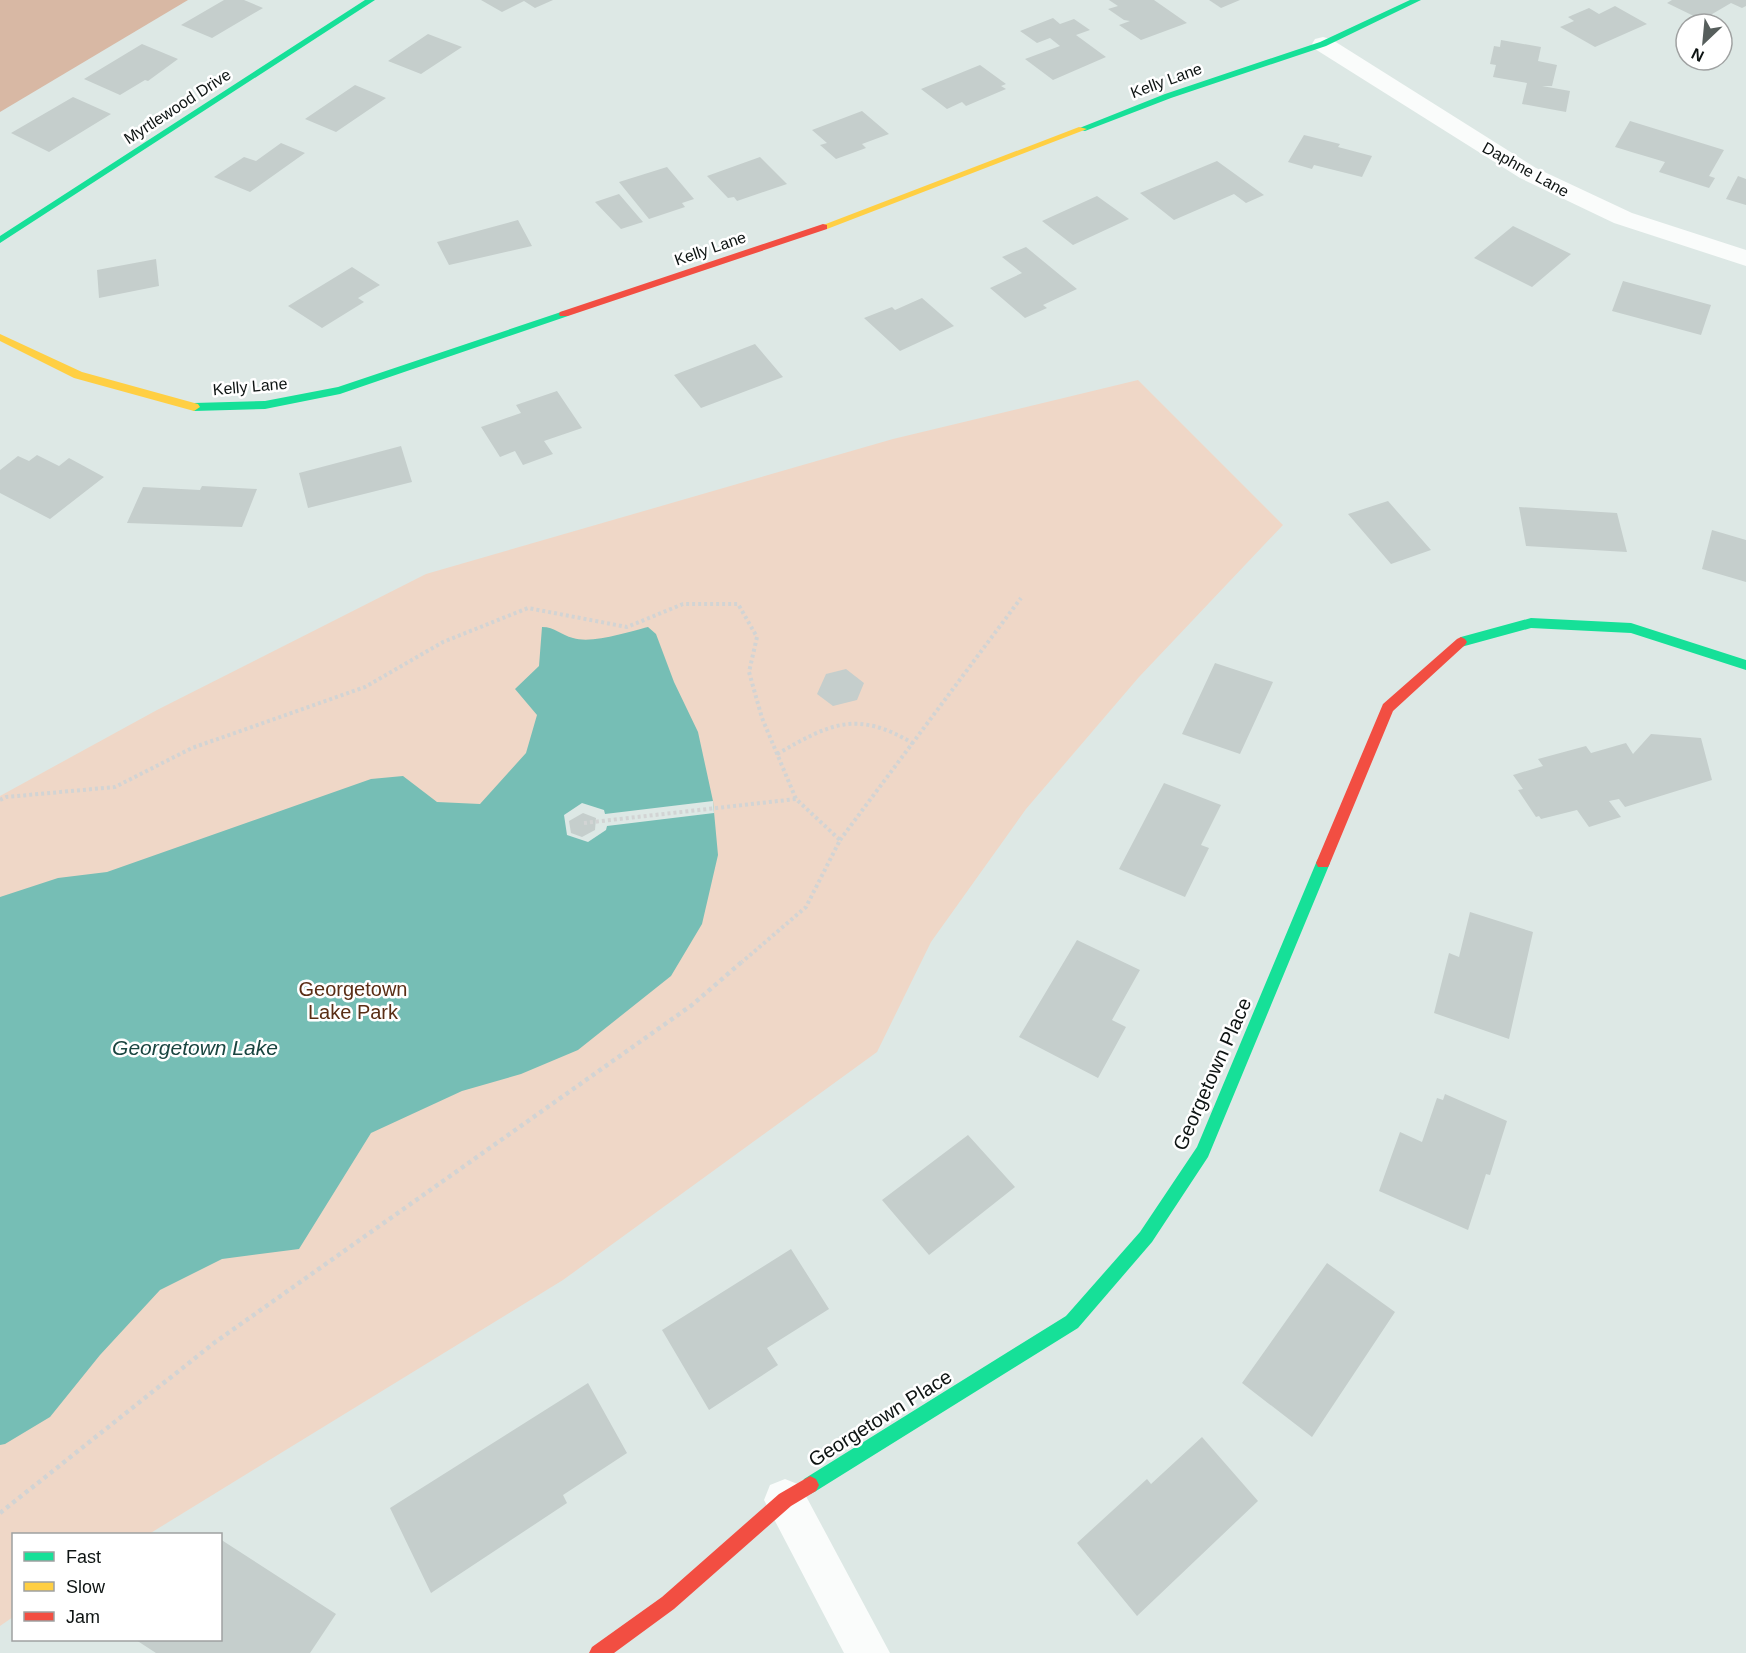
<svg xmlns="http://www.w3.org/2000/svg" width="1746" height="1653" viewBox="0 0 1746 1653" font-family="Helvetica,sans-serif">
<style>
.green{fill:#efd7c7}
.forest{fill:#d8b8a4}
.water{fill:#76beb5}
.pier{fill:#dde8e5}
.building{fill:#c5cecc}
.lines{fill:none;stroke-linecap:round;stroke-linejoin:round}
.path-far1{stroke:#d2d4d4;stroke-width:4;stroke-dasharray:3 3;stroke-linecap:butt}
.path{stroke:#d2d4d4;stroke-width:4.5;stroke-dasharray:4 4;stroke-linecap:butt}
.street{fill:#fafcfb;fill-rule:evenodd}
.fast{fill:#16e098;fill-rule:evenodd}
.slow{fill:#ffcf43;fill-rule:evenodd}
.jam{fill:#f24e42;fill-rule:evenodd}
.labels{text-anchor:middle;stroke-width:5;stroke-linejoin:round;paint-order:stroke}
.far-street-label{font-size:16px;fill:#0e1413;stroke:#fff}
.park-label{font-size:20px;fill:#5a2e15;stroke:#fff}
.street-label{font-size:20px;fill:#0e1413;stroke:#fff}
.water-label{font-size:21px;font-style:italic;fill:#194540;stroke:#fff}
</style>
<rect width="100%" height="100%" fill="#dde8e5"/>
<!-- green -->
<path class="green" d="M1138 380 1283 525 1139 677 1026 809 931 942 877 1052 563 1280 149 1534H14L13 1617 0 1626V796L157 710 426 574 893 439Z"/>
<!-- forest -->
<path class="forest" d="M0 0H188L0 112Z"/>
<!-- water -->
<path class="water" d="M542 627C555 627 561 635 573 638 592 644 628 632 648 627L656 634 674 682 698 732 713 801 718 855 702 924 671 976 578 1050 521 1074 462 1091 371 1133 299 1249 222 1259 160 1290 100 1355 50 1417 5 1444 0 1445V897L58 878 107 872 371 779 403 776 437 802 480 804 526 753 537 715 515 689 539 666Z"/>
<!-- pier -->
<path class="pier" d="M713 801 714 813 607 826 606 830 588 842 567 835 564 815 582 803 604 810 605 814Z"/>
<!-- building -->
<path class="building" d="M224 0H244L263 8 212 38 181 25Z
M481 0H553L535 8 524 1 502 12Z
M1109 0H1154L1187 23 1141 40 1119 25 1130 21 1124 20 1108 9 1118 6Z
M1209 0H1240L1221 8Z
M1672 0H1746V6L1742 8 1731 3 1702 20 1667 3Z
M1615 6 1647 24 1595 47 1560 27 1574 21 1568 17 1589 8 1599 14Z
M1053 18 1060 24 1074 19 1090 30 1076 35 1106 57 1053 80 1025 59 1060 46 1050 38 1037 43 1020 31Z
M428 34 462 47 421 74 388 61Z
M1501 40 1541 47 1538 61 1557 65 1552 86H1542L1570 91 1566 112 1522 104 1527 83 1493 77 1496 65 1490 64 1494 46 1500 47Z
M142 44 178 59 148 81 145 80 120 95 84 79Z
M980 65 1006 84 1001 86 1006 89 966 106 962 102 947 109 921 89Z
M355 85 386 98 336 132 305 119Z
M73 97 111 114 49 152 11 133Z
M862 111 889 134 862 144 866 148 836 159 820 145 827 143 812 130Z
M1630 121 1724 150 1709 176 1715 178 1709 188 1659 172 1665 162 1615 147Z
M1304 135 1340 144 1338 147 1372 156 1362 177 1314 165 1312 169 1288 162Z
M281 143 305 153 250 192 214 177 244 157 256 161Z
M760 157 787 184 737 201 734 197 728 198 707 176Z
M1217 161 1264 195 1246 203 1234 194 1174 220 1140 193Z
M667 167 694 199 682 203 685 207 649 219 619 182Z
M1738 176 1746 179V205L1726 199Z
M619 194 643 222 621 229 595 202Z
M1097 196 1129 219 1073 245 1042 221Z
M518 220 532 246 449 265 437 242Z
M1513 226 1571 254 1532 287 1474 258Z
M1026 247 1077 289 1043 305 1047 308 1025 318 990 288 1022 273 1002 257Z
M156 259 159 286 99 298 97 270Z
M352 267 380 285 358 298 364 302 322 328 288 306Z
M1623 281 1711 305 1701 335 1612 311Z
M922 298 954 326 900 351 864 318 892 307 895 310Z
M755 344 783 377 701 408 674 375Z
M557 391 582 428 544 441 553 454 523 465 515 451 500 457 481 427 521 413 516 405Z
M401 446 412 482 308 508 299 473Z
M37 455 59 466 69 458 104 477 50 519 0 493V470L18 456 29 461Z
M202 486 257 489 242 527 127 523 143 487 200 490Z
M1388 501 1431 550 1391 564 1348 514Z
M1519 507 1617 513 1627 552 1526 546Z
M1712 530 1746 540V582L1702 569Z
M1215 663 1273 682 1240 754 1182 734Z
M846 669 864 683 857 700 833 706 817 694 826 674Z
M1651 734 1701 738 1712 780 1625 807 1619 799 1609 801 1621 817 1589 827 1577 810 1541 819 1539 816 1536 817 1518 790 1523 789 1513 775 1543 766 1538 759 1586 746 1591 753 1626 743 1633 754Z
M1164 783 1221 805 1201 845 1209 848 1185 897 1119 869Z
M583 813 596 818 595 830 582 837 571 833 569 821Z
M1470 912 1533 932 1509 1039 1434 1013 1449 953 1459 957Z
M1077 940 1140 970 1112 1020 1126 1027 1098 1078 1019 1037Z
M1445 1094 1507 1121 1490 1175 1486 1174 1468 1230 1379 1191 1400 1132 1422 1142 1437 1098 1443 1100Z
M968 1135 1015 1187 929 1255 882 1200Z
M791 1249 829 1309 767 1348 778 1365 709 1410 662 1330Z
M1327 1263 1395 1312 1312 1437 1242 1383Z
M588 1383 627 1453 563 1495 567 1503 431 1593 390 1508Z
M1202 1437 1258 1501 1137 1616 1077 1543 1147 1479 1151 1484Z
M220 1539 336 1614 310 1653H156L136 1640H220Z"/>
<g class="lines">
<!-- path-far1 -->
<path class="path-far1" d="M777 754C830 724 856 709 914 744
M0 800 6 797 115 787 192 748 365 687 443 642 528 608 627 627 683 604H738L757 637 749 672 762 718 796 799 840 840 806 907 742 962
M584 823 796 799
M840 840 1021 598"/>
<!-- path -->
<path class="path" d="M0 1513 214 1343 692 1005 744 960"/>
<!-- street -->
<path class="street" d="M1323 37 1331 39 1536 168 1632 213 1746 250V266L1614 223 1520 178 1315 49 1312 44 1315 39Z
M785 1479 800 1485 890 1653H844L764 1500 770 1485Z"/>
<!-- fast -->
<path class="fast" d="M365 0H375L0 243V236Z
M1410 0H1421L1326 46 1171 98 1085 131 1077 129 1165 94 1320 42Z
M564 311 569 314 568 316 340 394 265 409 194 411 188 407 194 403 265 401 338 387Z
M1531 618 1631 623 1746 660V670L1631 633 1531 628 1461 647 1455 642 1461 637Z
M1323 857 1328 859 1330 863 1208 1157 1152 1242 1078 1328 816 1491 810 1494 804 1491 801 1485 804 1479 1066 1316 1140 1232 1197 1147 1316 863 1318 859Z"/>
<!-- slow -->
<path class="slow" d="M1079 127 1087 129 827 229H819L818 227Z
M0 334 82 372 198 404 200 407 194 411 74 378 0 341Z"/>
<!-- jam -->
<path class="jam" d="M823 224 827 225V229L568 316H560L559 314 560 312Z
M1461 637 1465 639 1467 642 1465 645 1393 711 1330 863 1328 867H1318L1316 863 1383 704 1457 639Z
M810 1476 816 1479 819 1485 816 1491 791 1506 674 1609 614 1653H589L592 1647 662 1597 779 1494Z"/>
</g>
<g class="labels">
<!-- far-street labels -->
<g class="far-street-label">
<text transform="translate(1166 80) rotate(-20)" y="6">Kelly Lane</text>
<text transform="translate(177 106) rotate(-33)" y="6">Myrtlewood Drive</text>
<text transform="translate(1526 169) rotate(29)" y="6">Daphne Lane</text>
<text transform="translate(710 248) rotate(-19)" y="6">Kelly Lane</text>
<text transform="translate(250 386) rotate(-5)" y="6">Kelly Lane</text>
</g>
<!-- park labels -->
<g class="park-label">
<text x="353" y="996">Georgetown<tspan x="353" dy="23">Lake Park</tspan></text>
</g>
<!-- street labels -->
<g class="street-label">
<text transform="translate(1212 1074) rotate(-66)" y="7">Georgetown Place</text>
<text transform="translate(880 1418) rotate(-32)" y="7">Georgetown Place</text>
</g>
<!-- water labels -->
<g class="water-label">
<text x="195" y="1055">Georgetown Lake</text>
</g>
</g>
<!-- legend -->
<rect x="12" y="1533" width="210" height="108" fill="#ffffff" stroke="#9fa1a1" stroke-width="1.5"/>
<rect x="24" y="1552" width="30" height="9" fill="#16e098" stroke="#9fa1a1" stroke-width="1.5"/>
<text x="66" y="1563" font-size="18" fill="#0e1413">Fast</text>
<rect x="24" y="1582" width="30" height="9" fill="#ffcf43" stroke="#9fa1a1" stroke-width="1.5"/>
<text x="66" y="1593" font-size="18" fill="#0e1413">Slow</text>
<rect x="24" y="1612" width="30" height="9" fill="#f24e42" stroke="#9fa1a1" stroke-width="1.5"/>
<text x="66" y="1623" font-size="18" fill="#0e1413">Jam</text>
<!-- north arrow -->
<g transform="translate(1704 42) rotate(206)"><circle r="28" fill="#ffffff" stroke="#9fa1a1" stroke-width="1.5"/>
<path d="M0-4.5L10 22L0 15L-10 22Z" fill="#565e5c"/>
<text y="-9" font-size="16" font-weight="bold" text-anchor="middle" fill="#0e1413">N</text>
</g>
</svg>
